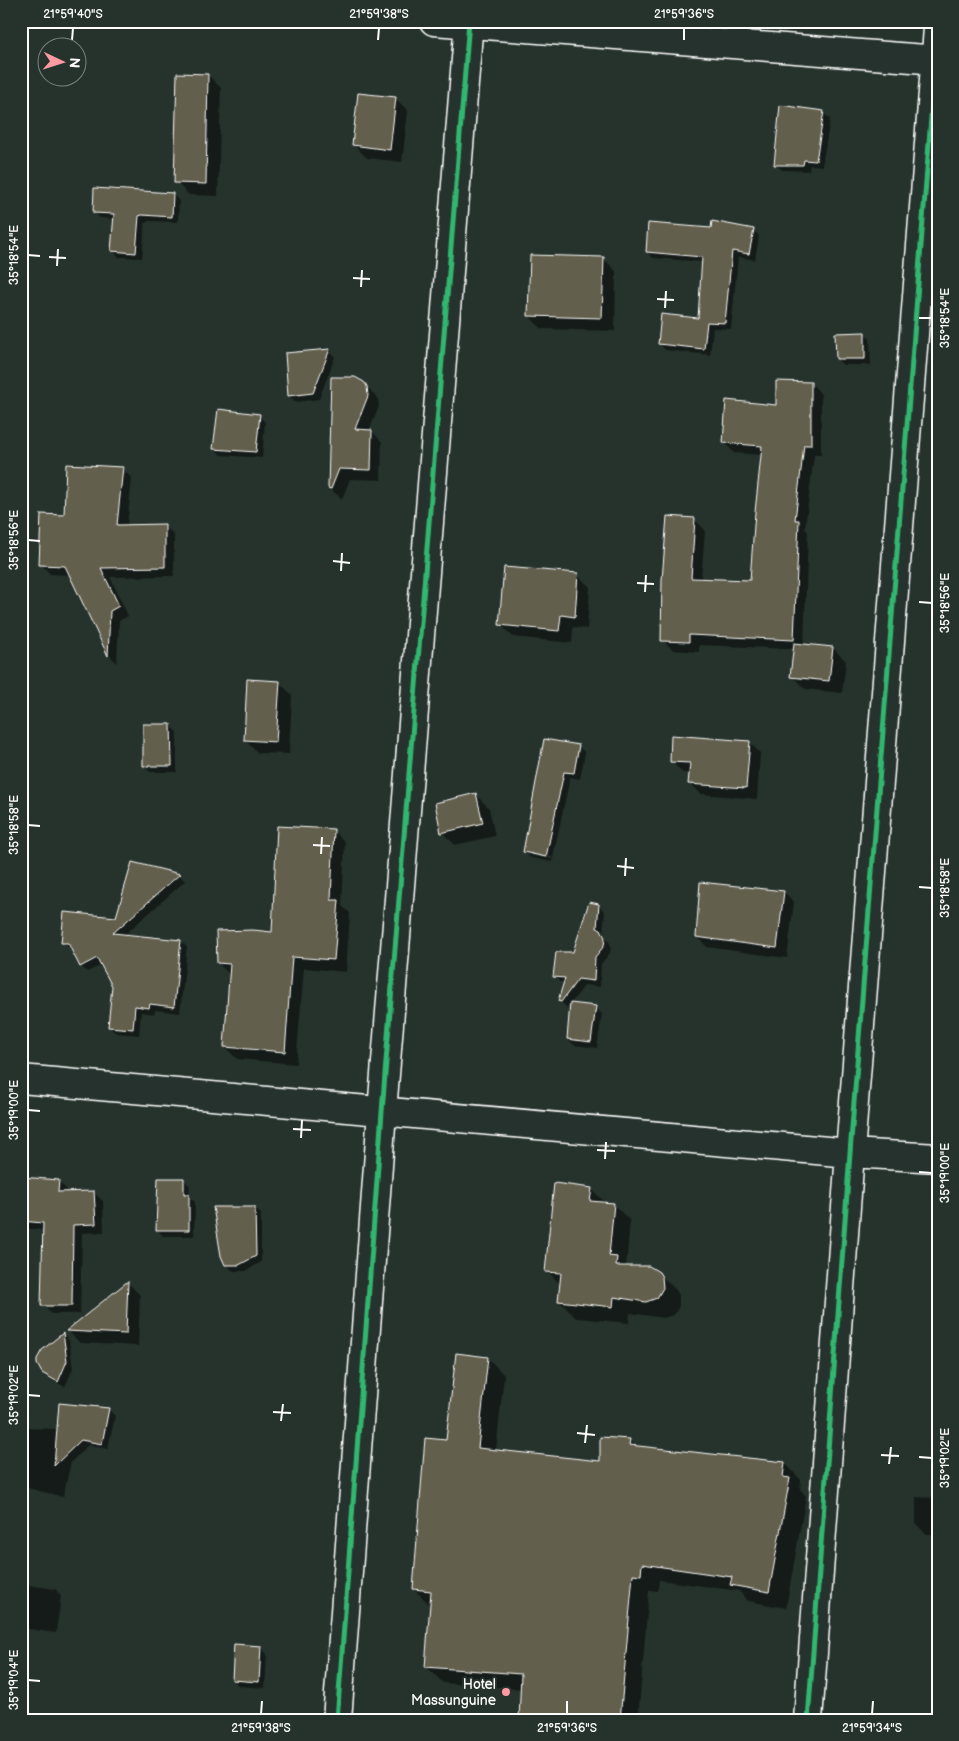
<svg xmlns="http://www.w3.org/2000/svg" width="959" height="1741" viewBox="0 0 959 1741" font-family="'Balsamiq Sans',sans-serif">
<style>
.shadow{fill:#0007;fill-rule:evenodd}
.building{fill:#645f4d;stroke:#fff}
.lines{fill:none;stroke-linecap:round;stroke-linejoin:round}
.minor-casing{stroke:#fff;stroke-width:31}
.minor{stroke:#26332d;stroke-width:28}
.cycleway-casing{stroke:#26332d;stroke-width:8}
.cycleway{stroke:#33b770;stroke-width:5}
.ticks{fill:none;stroke:#fff;stroke-width:2}
.poi-dot{fill:#ff9aa2;stroke:#26332d;stroke-width:2}
.labels{text-anchor:middle;stroke-width:4;stroke-linejoin:round;paint-order:stroke}
.poi-label{font-size:14px;fill:#fff;stroke:#26332d;text-anchor:end}
.neatline{fill:none;stroke:#fff;stroke-width:2}
.ticks-label{font-size:12px;text-anchor:middle;fill:#fff}
</style>
<rect width="100%" height="100%" fill="#26332d"/>
<filter id="ink" filterUnits="userSpaceOnUse"><feTurbulence type="fractalNoise" baseFrequency=".02" numOctaves="2"/><feDisplacementMap in="SourceGraphic" scale="10" xChannelSelector="R" yChannelSelector="G"/><feConvolveMatrix kernelMatrix="1 2 1 2 8 2 1 2 1" color-interpolation-filters="sRGB"/></filter>
<g filter="url(#ink)">
<!-- shadow -->
<path class="shadow" d="M208 75 221 88 218 196 189 195 176 182Z
M395 98 408 111 402 162 367 158 354 145Z
M823 113 830 119 822 166 810 165 809 171 782 170 775 164Z
M173 194 179 201 178 222 149 221 145 223 142 258 119 257 113 251 115 219 100 218 94 212Z
M712 229 753 230 759 236 755 260 738 257 731 329 713 328 710 355 665 350 659 343 699 319 703 262 653 258 647 252Z
M603 258 616 271 615 331 542 329 529 316Z
M864 333 870 339 871 365H843L837 359Z
M329 351 335 357 319 399 296 402 289 396Z
M355 378 360 380 378 398 379 407 369 431H372L382 442 381 480 350 479 342 499 329 488Z
M811 383 821 394V455H814L805 528 808 532 804 645 833 648 846 661 842 693 805 689 792 676 794 649 699 645V652L673 650 662 640 694 519 705 530 701 580 752 581 763 455 734 453 724 442Z
M259 416 265 422 262 458 221 455 215 449Z
M122 469 132 478 127 526 164 525 174 535V576L110 577 128 616 119 621 117 663 109 655 71 575 50 574 41 564Z
M577 575 590 587 587 629 573 627 572 643 513 637 501 625Z
M279 682 292 695 289 754 258 753 245 740Z
M171 726 177 732V772H150L144 766Z
M545 740 578 746 585 753 580 779 570 777 552 862 531 858 524 852ZM530 852 552 857V859L530 855Z
M749 742 760 753 757 799 701 794 690 783V773H683L671 761Z
M476 795 489 808 495 836 455 845 442 832Z
M333 830 345 842 342 906 350 913 346 972 304 968 296 1064 237 1059 225 1047 230 975 218 963 273 933Z
M133 863 179 875 185 881 123 936 181 941 187 947 180 1013 155 1010V1014L141 1012 139 1035 116 1033 109 1027 113 986 102 965 87 972 81 966 72 949 69 948 62 942 117 919Z
M784 892 794 902 787 958 707 947 697 937Z
M598 905 605 912 603 933 611 945 610 953 601 964 600 987 585 985 567 1008 559 1000 565 983 560 982 554 976 574 954Z
M596 1008 602 1014 597 1048 574 1045 568 1039Z
M21 1179 58 1181 67 1190V1193H94L103 1201 104 1232 82 1233 80 1314H51L43 1305 44 1230 21 1228Z
M183 1179 190 1186 189 1197 195 1202 194 1236H163L157 1229Z
M591 1189 606 1203 613 1204 630 1221 626 1267 658 1273 676 1290 679 1295V1306L674 1315 663 1318 630 1313 629 1323 576 1318 559 1301 561 1285 547 1271Z
M255 1208 261 1214V1262L246 1271H233L226 1264Z
M127 1282 140 1295 138 1346 80 1343 68 1331Z
M63 1334 69 1340 73 1368 65 1387 49 1379 43 1372Z
M488 1358 504 1375 496 1451 601 1463 629 1440 637 1448 785 1463 801 1480 800 1489 806 1496 786 1608 748 1601 739 1591 659 1580 658 1591 649 1590 638 1720H520L522 1689 443 1683 426 1666 431 1606 414 1589 448 1441Z
M108 1409 115 1416 108 1449 88 1445 71 1462 63 1497 24 1487 21 1484V1474L28 1458 21 1457V1428L58 1429Z
M916 1497 938 1498V1534H926L916 1524Z
M21 1584 55 1589 61 1596 56 1633 21 1628Z
M261 1647 267 1654 265 1688 239 1686 233 1680Z"/>
<!-- building -->
<path class="building" d="M177 73 208 74 206 184 174 183Z
M358 93 396 97 390 150 352 145Z
M780 105 824 111 816 161 804 160 803 165H774Z
M94 188 173 193 172 217 142 215 139 216 136 253 111 251 114 214 93 213Z
M712 221 754 229 749 254 732 251 725 323 707 322 704 349 658 344 661 314 698 318 702 257 646 252 648 223 711 228Z
M530 255 604 257 602 318 528 316Z
M865 332V359H836L835 333Z
M330 349 313 393 288 396 285 353Z
M331 377H355L364 382 367 386 368 396 355 429 372 430 371 470 339 469 331 489 328 488Z
M776 381 811 382V445H804L795 520H799L794 640 689 635V642L661 641 662 580 667 516 695 518 691 578 750 580 755 512 762 446 723 443 726 400 776 405Z
M218 409 260 414 256 452 213 449Z
M66 464 123 467 117 525 165 524V567L101 568 119 606 110 611 108 656 65 566 39 565 41 514 64 515Z
M504 567 578 573 575 617 561 615 559 631 499 625Z
M794 643 833 647 829 681 790 677Z
M247 679 280 681 276 742 244 740Z
M143 724H171L172 766H143Z
M671 735 750 741 746 788 688 784 690 763 670 762Z
M544 739 579 745 574 773 564 772 546 857 523 852Z
M476 793 483 823 441 833 435 803Z
M277 826 334 829 331 900H339L334 960 292 957 285 1052 224 1047 230 964 217 963 216 931 253 930 272 932Z
M132 862 180 874 113 933 181 940 174 1007 150 1004 149 1008 135 1006 133 1029 108 1027 112 986 97 958 80 967 68 943H61L64 912 116 917Z
M700 882 784 891 777 948 696 937Z
M589 902 599 904 597 928 601 929 605 938 604 946 595 957 594 981 578 979 561 1002 558 1001 565 978 553 977 556 952H573Z
M570 1003 596 1006 591 1042 567 1039Z
M21 1177 59 1180 58 1192 94 1191 96 1224 73 1225 72 1306H41L43 1223 21 1221Z
M158 1178H184V1194H189V1230H156Z
M554 1183 592 1188 590 1201 614 1203 609 1256 617 1257 616 1266H649L659 1272 662 1277 663 1288 657 1298 646 1302 614 1297 613 1307 558 1301 561 1273 545 1272Z
M213 1207H255L256 1256 239 1265H225L221 1256Z
M128 1281 126 1334 66 1331Z
M63 1333 67 1361 58 1382 42 1373 37 1364V1359L42 1350Z
M456 1353 488 1357 478 1448 600 1461V1437L630 1439 629 1445 785 1462 783 1477 790 1478 769 1592 730 1585 732 1577 642 1564 641 1575 633 1574 620 1720H519L521 1674 425 1667 431 1591 413 1589 425 1438 446 1440Z
M59 1403 109 1408 102 1444 81 1440 54 1466Z
M234 1644 261 1646 259 1682 232 1680Z"/>
<g class="lines">
<!-- minor casing -->
<g class="minor-casing">
<path id="minor" d="M434 21 938 60
M21 1079 850 1153 938 1158
M337 1720 382 1112 469 21
M808 1720 850 1153 938 28"/>
</g>
<!-- minor -->
<use href="#minor" class="minor"/>
<!-- cycleway casing -->
<g class="cycleway-casing">
<path id="cycleway" d="M337 1720 382 1112 469 21
M808 1720 850 1153 938 28"/>
</g>
<!-- cycleway -->
<use href="#cycleway" class="cycleway"/>
</g>
</g>
<!-- ticks -->
<path class="ticks" d="M72 40 73 28M378 40 379 28M684 40V28M28 255 40 256M49 257 66 258M57 266 58 249M353 278 370 279M361 287 362 270M657 299 674 300M665 308 666 291M919 318H932M28 540 40 541M333 561 350 563M341 571 342 553M637 583 654 584M645 592 646 575M919 602 932 603M28 825 40 826M313 845 330 846M321 854 322 837M617 866 634 868M625 876 626 858M919 887 932 888M28 1110 40 1111M293 1129 311 1130M301 1138 302 1120M597 1150 615 1151M605 1159 606 1142M919 1172 932 1173M28 1395 40 1396M273 1412 291 1413M281 1421 283 1404M577 1433 595 1435M585 1443 587 1425M881 1455 899 1456M919 1457 932 1458M889 1464 891 1447M28 1680 40 1681M261 1714 262 1701M567 1714V1701M872 1714 873 1701"/>
<!-- markers -->
<circle class="poi-dot" cx="506" cy="1692" r="5"/>
<g class="labels">
<!-- poi labels -->
<g class="poi-label">
<text x="496" y="1689">Hotel<tspan x="496" dy="16">Massunguine</tspan></text>
</g>
</g>
<!-- margin -->
<rect width="959" height="1741" fill="none" stroke="#26332d" stroke-width="55"/>
<!-- north arrow -->
<g transform="translate(62 62) rotate(94)"><circle r="24" fill="#26332d" stroke="#7d8581"/>
<path d="M0-4L9 19L0 12L-9 19Z" fill="#ff9aa2"/>
<text y="-8" font-size="14" font-weight="bold" text-anchor="middle" fill="#ffffff">N</text>
</g>
<rect x="28" y="28" width="904" height="1686" class="neatline"/>
<g class="ticks-label">
<text x="73" y="18">21°59'40"S</text>
<text x="379" y="18">21°59'38"S</text>
<text x="684" y="18">21°59'36"S</text>
<text transform="translate(14 255) rotate(-90)" y="4">35°18'54"E</text>
<text transform="translate(945 318) rotate(-90)" y="4">35°18'54"E</text>
<text transform="translate(14 540) rotate(-90)" y="4">35°18'56"E</text>
<text transform="translate(945 603) rotate(-90)" y="4">35°18'56"E</text>
<text transform="translate(14 825) rotate(-90)" y="4">35°18'58"E</text>
<text transform="translate(945 888) rotate(-90)" y="4">35°18'58"E</text>
<text transform="translate(14 1110) rotate(-90)" y="4">35°19'00"E</text>
<text transform="translate(945 1173) rotate(-90)" y="4">35°19'00"E</text>
<text transform="translate(14 1395) rotate(-90)" y="4">35°19'02"E</text>
<text transform="translate(945 1458) rotate(-90)" y="4">35°19'02"E</text>
<text transform="translate(14 1680) rotate(-90)" y="4">35°19'04"E</text>
<text x="261" y="1732">21°59'38"S</text>
<text x="567" y="1732">21°59'36"S</text>
<text x="872" y="1732">21°59'34"S</text>
</g>
</svg>
